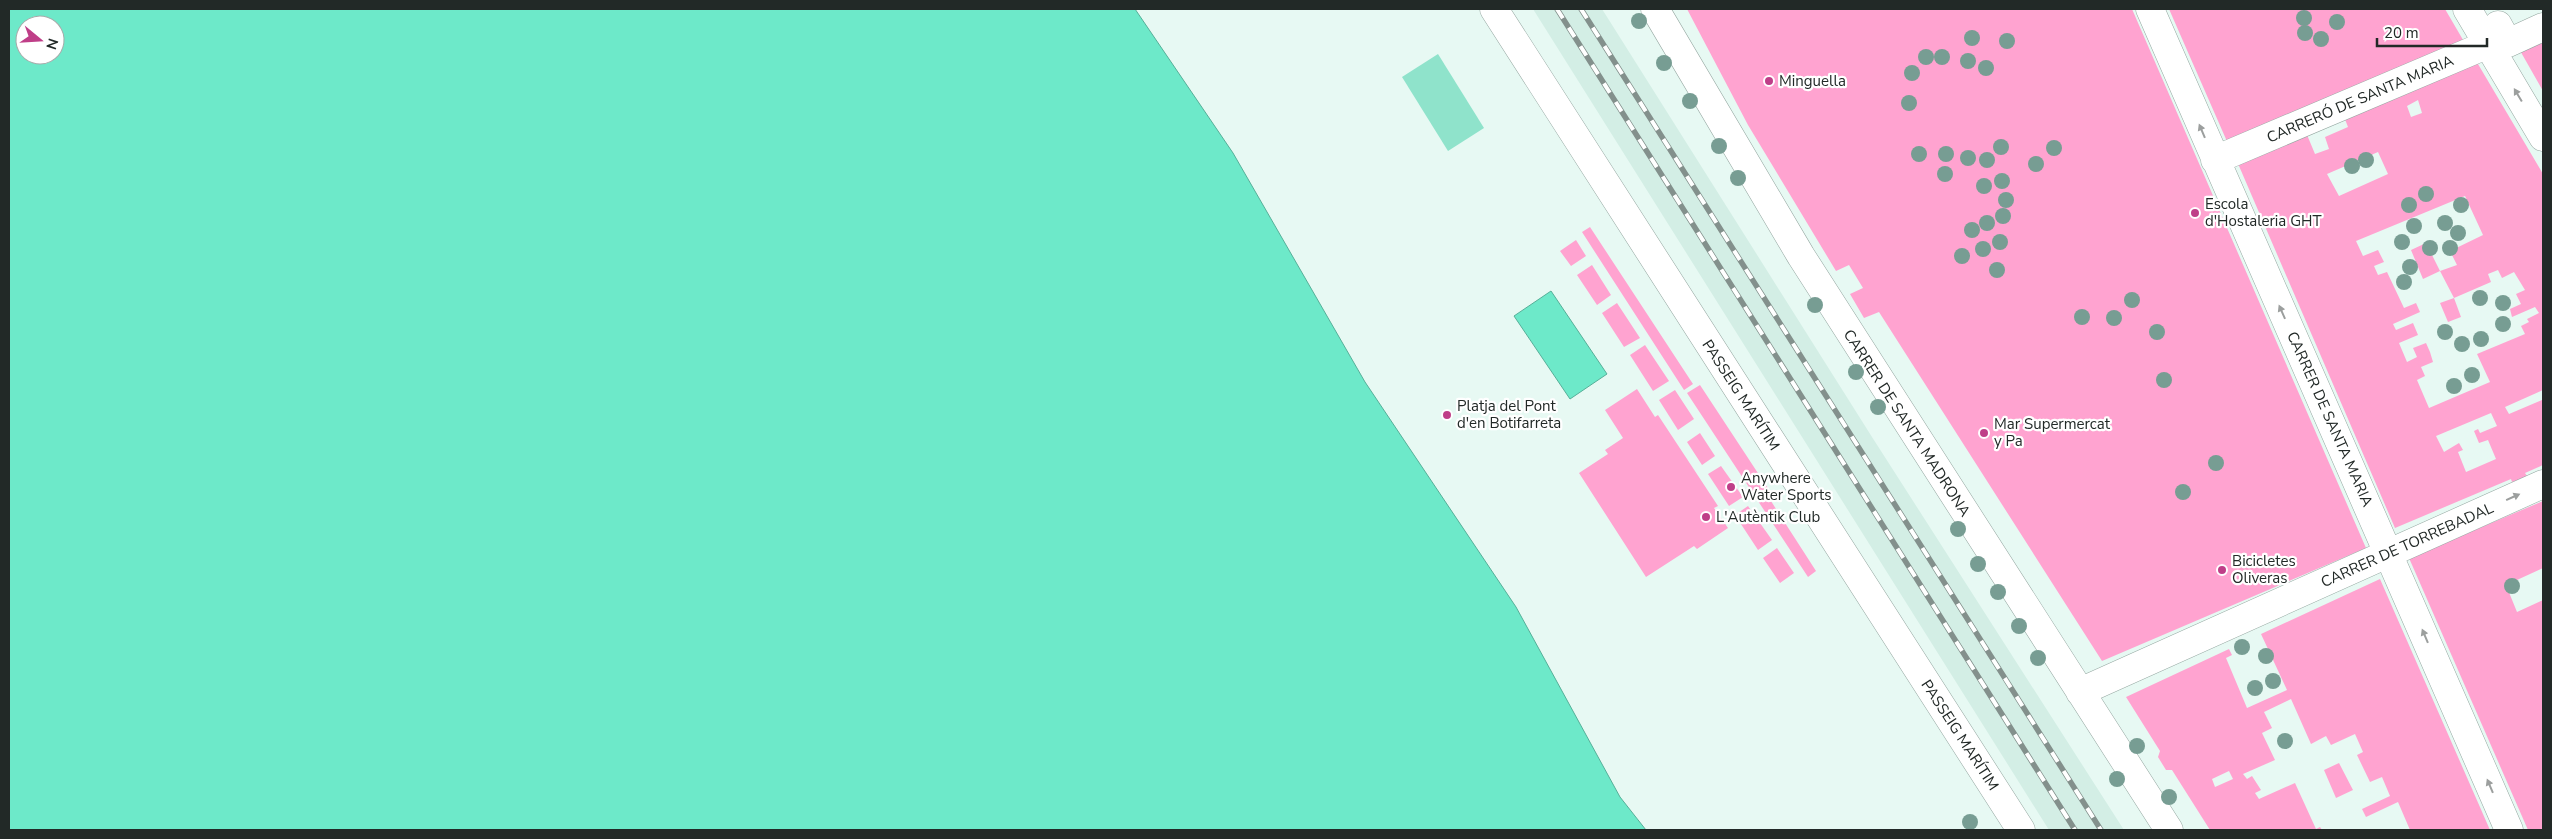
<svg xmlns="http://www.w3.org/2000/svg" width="2552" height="839" viewBox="0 0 2552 839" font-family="'Nunito Sans',sans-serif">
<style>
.built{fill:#d3eee5}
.green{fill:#8fe3cb}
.water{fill:#6de9c9;stroke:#56af98;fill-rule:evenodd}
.building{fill:#ffa3d0;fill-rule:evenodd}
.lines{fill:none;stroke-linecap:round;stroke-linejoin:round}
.minor-casing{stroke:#95a7a1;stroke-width:29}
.minor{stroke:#fff;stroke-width:28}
.rail-casing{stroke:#83908c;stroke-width:5.5}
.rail{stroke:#fff;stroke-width:4;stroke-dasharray:11;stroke-linecap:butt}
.tree{fill:#779d93}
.oneway{fill:#9c9f9e}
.poi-dot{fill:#bf3e88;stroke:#fff;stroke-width:2}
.labels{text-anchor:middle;stroke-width:4.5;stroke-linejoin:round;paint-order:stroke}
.poi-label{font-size:15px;fill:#222927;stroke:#fff;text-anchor:start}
.street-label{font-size:15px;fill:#222927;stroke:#fff}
</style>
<rect width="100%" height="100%" fill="#e7f9f3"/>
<!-- built -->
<path class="built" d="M1533 9H1602L1872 437 2124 830H2049Z"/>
<!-- green -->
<path class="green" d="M1438 54 1484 128 1448 151 1402 77Z"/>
<!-- water -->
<path class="water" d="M9 9H1135L1233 153 1365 382 1516 607 1620 797 1646 830H9ZM25 25H55V55H25Z
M1551 291 1607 374 1570 399 1514 316Z"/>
<!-- building -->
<path class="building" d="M1687 9H2132L2366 548 2102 661 1879 312 1864 318 1850 294 1863 288 1849 265 1836 271 1748 125Z
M2169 9H2445L2466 45 2229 146Z
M2543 28V91L2514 40Z
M2475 59 2543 174V390L2505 407 2509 414 2542 400 2543 465 2525 473 2527 476 2524 478 2512 482 2511 479 2395 528 2236 159 2305 130 2315 154 2329 149 2325 137 2348 127 2343 114ZM2418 100 2422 113 2411 117 2407 106ZM2378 152 2388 174 2339 196 2327 174ZM2465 196 2483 235 2450 251 2457 265 2440 271 2454 298 2491 282 2488 274 2498 270 2502 278 2514 272 2525 290 2516 294 2521 304 2510 309 2512 317 2535 307 2539 313 2527 319 2529 322 2521 326 2525 334 2477 354 2490 382 2429 408 2417 380 2425 376 2421 367 2433 362 2430 352 2426 343 2413 348 2417 357 2407 362 2399 343 2418 335 2413 323 2396 330 2393 324 2420 312 2416 303 2404 308 2387 272 2378 275 2374 266 2384 262 2378 250 2363 256 2356 241ZM2491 413 2497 426 2480 433 2478 429 2474 431 2479 443 2488 440 2496 459 2466 472 2458 452 2463 450 2459 443 2444 452 2436 436Z
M1590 227 1693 384 1684 390 1582 232Z
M1576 240 1586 256 1571 266 1560 251Z
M2426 243 2440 271 2423 279 2411 250Z
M1592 265 1611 295 1597 305 1577 275Z
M2454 298 2461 317 2448 322 2440 303Z
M1617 303 1640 338 1624 347 1602 313Z
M1645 345 1669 381 1653 391 1630 355Z
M1700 385 1773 496 1769 498 1816 571 1808 577 1687 393Z
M1637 389 1655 417 1658 415 1718 506 1714 508 1728 528 1697 549 1694 546 1646 577 1579 473 1608 454 1605 450 1623 438 1605 410Z
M1675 390 1694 419 1678 430 1659 400Z
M1700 433 1715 456 1702 465 1687 442Z
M1721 466 1743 497 1729 506 1708 474Z
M2543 501V568L2506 585 2517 612 2543 600V830H2528L2409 558Z
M1748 506 1772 540 1758 550 1735 515Z
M1777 548 1794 573 1780 583 1763 558Z
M2380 579 2490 830H2410L2398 802 2366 817 2362 809 2390 796 2382 777 2370 782 2357 755 2363 752 2355 734 2331 745 2326 736 2311 744 2291 699 2264 712 2272 728 2262 733 2275 760 2243 774 2247 779 2252 776 2261 790 2255 793 2259 799 2295 783 2316 829 2320 827 2322 830H2210L2172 770H2166L2158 757 2160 751 2126 697 2229 649 2232 655 2226 658 2247 708 2287 690 2261 634ZM2229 771 2233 779 2215 787 2212 779Z
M2339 763 2353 790 2336 798 2324 770Z"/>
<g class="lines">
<!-- minor casing -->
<g class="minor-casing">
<path id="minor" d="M1494 9 2021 830
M1655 9 1801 256 2169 830
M2150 9 2509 830
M2467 9 2543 137
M2498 25 2508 43 2543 27
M2215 160 2505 37
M2080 692 2543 484"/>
</g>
<!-- minor -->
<use href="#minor" class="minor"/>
<!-- rail casing -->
<g class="rail-casing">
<path id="rail" d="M1557 9 2075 830
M1581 9 2101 830"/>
</g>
<!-- rail -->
<use href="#rail" class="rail"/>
</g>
<!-- trees -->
<g class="tree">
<circle cx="2304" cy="18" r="8"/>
<circle cx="1639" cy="21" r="8"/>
<circle cx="2337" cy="22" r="8"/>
<circle cx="2305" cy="33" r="8"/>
<circle cx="1972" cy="38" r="8"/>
<circle cx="2321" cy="39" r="8"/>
<circle cx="2007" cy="41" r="8"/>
<circle cx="1926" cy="57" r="8"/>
<circle cx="1942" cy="57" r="8"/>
<circle cx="1968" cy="61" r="8"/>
<circle cx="1664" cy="63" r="8"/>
<circle cx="1986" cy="68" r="8"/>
<circle cx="1912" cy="73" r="8"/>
<circle cx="1690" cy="101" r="8"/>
<circle cx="1909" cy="103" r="8"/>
<circle cx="1719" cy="146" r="8"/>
<circle cx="2001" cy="147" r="8"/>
<circle cx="2054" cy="148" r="8"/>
<circle cx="1919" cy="154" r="8"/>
<circle cx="1946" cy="154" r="8"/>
<circle cx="1968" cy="158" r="8"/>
<circle cx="1987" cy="160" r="8"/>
<circle cx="2366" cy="160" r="8"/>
<circle cx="2036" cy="164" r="8"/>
<circle cx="2352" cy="166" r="8"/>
<circle cx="1945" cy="174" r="8"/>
<circle cx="1738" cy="178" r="8"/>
<circle cx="2002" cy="181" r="8"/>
<circle cx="1984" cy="186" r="8"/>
<circle cx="2426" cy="194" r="8"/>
<circle cx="2006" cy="200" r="8"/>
<circle cx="2409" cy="205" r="8"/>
<circle cx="2461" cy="205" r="8"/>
<circle cx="2003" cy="216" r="8"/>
<circle cx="1987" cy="223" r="8"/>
<circle cx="2445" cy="223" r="8"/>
<circle cx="2414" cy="226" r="8"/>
<circle cx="1972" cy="230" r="8"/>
<circle cx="2458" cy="233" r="8"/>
<circle cx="2000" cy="242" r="8"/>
<circle cx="2402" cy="242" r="8"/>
<circle cx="2430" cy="248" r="8"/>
<circle cx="2450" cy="248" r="8"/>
<circle cx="1983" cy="249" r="8"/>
<circle cx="1962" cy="256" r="8"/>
<circle cx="2410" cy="267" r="8"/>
<circle cx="1997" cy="270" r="8"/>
<circle cx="2404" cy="282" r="8"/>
<circle cx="2480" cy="298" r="8"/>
<circle cx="2132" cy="300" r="8"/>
<circle cx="2503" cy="303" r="8"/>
<circle cx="1815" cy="305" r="8"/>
<circle cx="2082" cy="317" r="8"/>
<circle cx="2114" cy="318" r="8"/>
<circle cx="2503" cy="324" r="8"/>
<circle cx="2157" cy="332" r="8"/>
<circle cx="2445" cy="332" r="8"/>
<circle cx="2481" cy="339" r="8"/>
<circle cx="2462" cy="344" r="8"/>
<circle cx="1856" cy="372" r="8"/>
<circle cx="2472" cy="375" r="8"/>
<circle cx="2164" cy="380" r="8"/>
<circle cx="2454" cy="386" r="8"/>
<circle cx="1878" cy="407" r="8"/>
<circle cx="2216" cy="463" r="8"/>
<circle cx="2183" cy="492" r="8"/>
<circle cx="1958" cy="529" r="8"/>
<circle cx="1978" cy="564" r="8"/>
<circle cx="2512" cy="586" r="8"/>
<circle cx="1998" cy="592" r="8"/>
<circle cx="2019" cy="626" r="8"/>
<circle cx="2242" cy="647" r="8"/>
<circle cx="2266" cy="656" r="8"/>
<circle cx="2038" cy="658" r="8"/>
<circle cx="2273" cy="681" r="8"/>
<circle cx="2255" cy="688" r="8"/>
<circle cx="2285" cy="741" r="8"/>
<circle cx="2137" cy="746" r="8"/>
<circle cx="2117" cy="779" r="8"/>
<circle cx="2169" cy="797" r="8"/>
<circle cx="1970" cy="822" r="8"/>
</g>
<!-- one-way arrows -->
<defs><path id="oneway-solid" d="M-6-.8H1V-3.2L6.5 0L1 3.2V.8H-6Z" transform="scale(1.25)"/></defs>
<g class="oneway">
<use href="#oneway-solid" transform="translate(2518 95) rotate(-121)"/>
<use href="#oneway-solid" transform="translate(2202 131) rotate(-113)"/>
<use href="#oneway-solid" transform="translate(2282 312) rotate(-114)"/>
<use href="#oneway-solid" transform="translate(2513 497) rotate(-24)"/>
<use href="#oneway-solid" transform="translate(2425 636) rotate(-113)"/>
<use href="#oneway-solid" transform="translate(2490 786) rotate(-113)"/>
</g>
<!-- markers -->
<g class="poi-dot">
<circle cx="1769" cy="81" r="5"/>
<circle cx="2195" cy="213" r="5"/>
<circle cx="1447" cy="415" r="5"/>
<circle cx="1984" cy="433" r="5"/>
<circle cx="1731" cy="487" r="5"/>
<circle cx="1706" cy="517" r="5"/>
<circle cx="2222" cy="570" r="5"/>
</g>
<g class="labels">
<!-- poi labels -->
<g class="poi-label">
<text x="1779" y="86">Minguella</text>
<text x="2205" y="209">Escola<tspan x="2205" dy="17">d'Hostaleria GHT</tspan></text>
<text x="1457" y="411">Platja del Pont<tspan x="1457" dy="17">d'en Botifarreta</tspan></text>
<text x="1994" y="429">Mar Supermercat<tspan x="1994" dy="17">y Pa</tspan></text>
<text x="1741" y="483">Anywhere<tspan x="1741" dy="17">Water Sports</tspan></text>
<text x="1716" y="522">L'Autèntik Club</text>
<text x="2232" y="566">Bicicletes<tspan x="2232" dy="17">Oliveras</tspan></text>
</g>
<!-- street labels -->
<g class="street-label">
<text transform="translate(2360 99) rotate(-23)" y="5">CARRERÓ DE SANTA MARIA</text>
<text transform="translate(1741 395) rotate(57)" y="5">PASSEIG MARÍTIM</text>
<text transform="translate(2330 419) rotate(66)" y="5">CARRER DE SANTA MARIA</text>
<text transform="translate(1907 423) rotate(57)" y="5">CARRER DE SANTA MADRONA</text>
<text transform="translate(2407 545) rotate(-24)" y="5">CARRER DE TORREBADAL</text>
<text transform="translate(1960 735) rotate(57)" y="5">PASSEIG MARÍTIM</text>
</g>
</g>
<!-- border -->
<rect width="2552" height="839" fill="none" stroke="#222927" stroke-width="20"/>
<!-- north arrow -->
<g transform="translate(40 40) rotate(108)"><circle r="24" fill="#ffffff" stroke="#a7a9a9"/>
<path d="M0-4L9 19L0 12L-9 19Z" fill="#bf3e88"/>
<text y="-8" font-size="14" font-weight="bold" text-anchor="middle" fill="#222927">N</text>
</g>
<!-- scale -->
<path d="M2377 38v8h110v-8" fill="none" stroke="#222927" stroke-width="2.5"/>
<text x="2384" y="38" font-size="15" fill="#222927" stroke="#ffffff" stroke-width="4" paint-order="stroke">20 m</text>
</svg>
